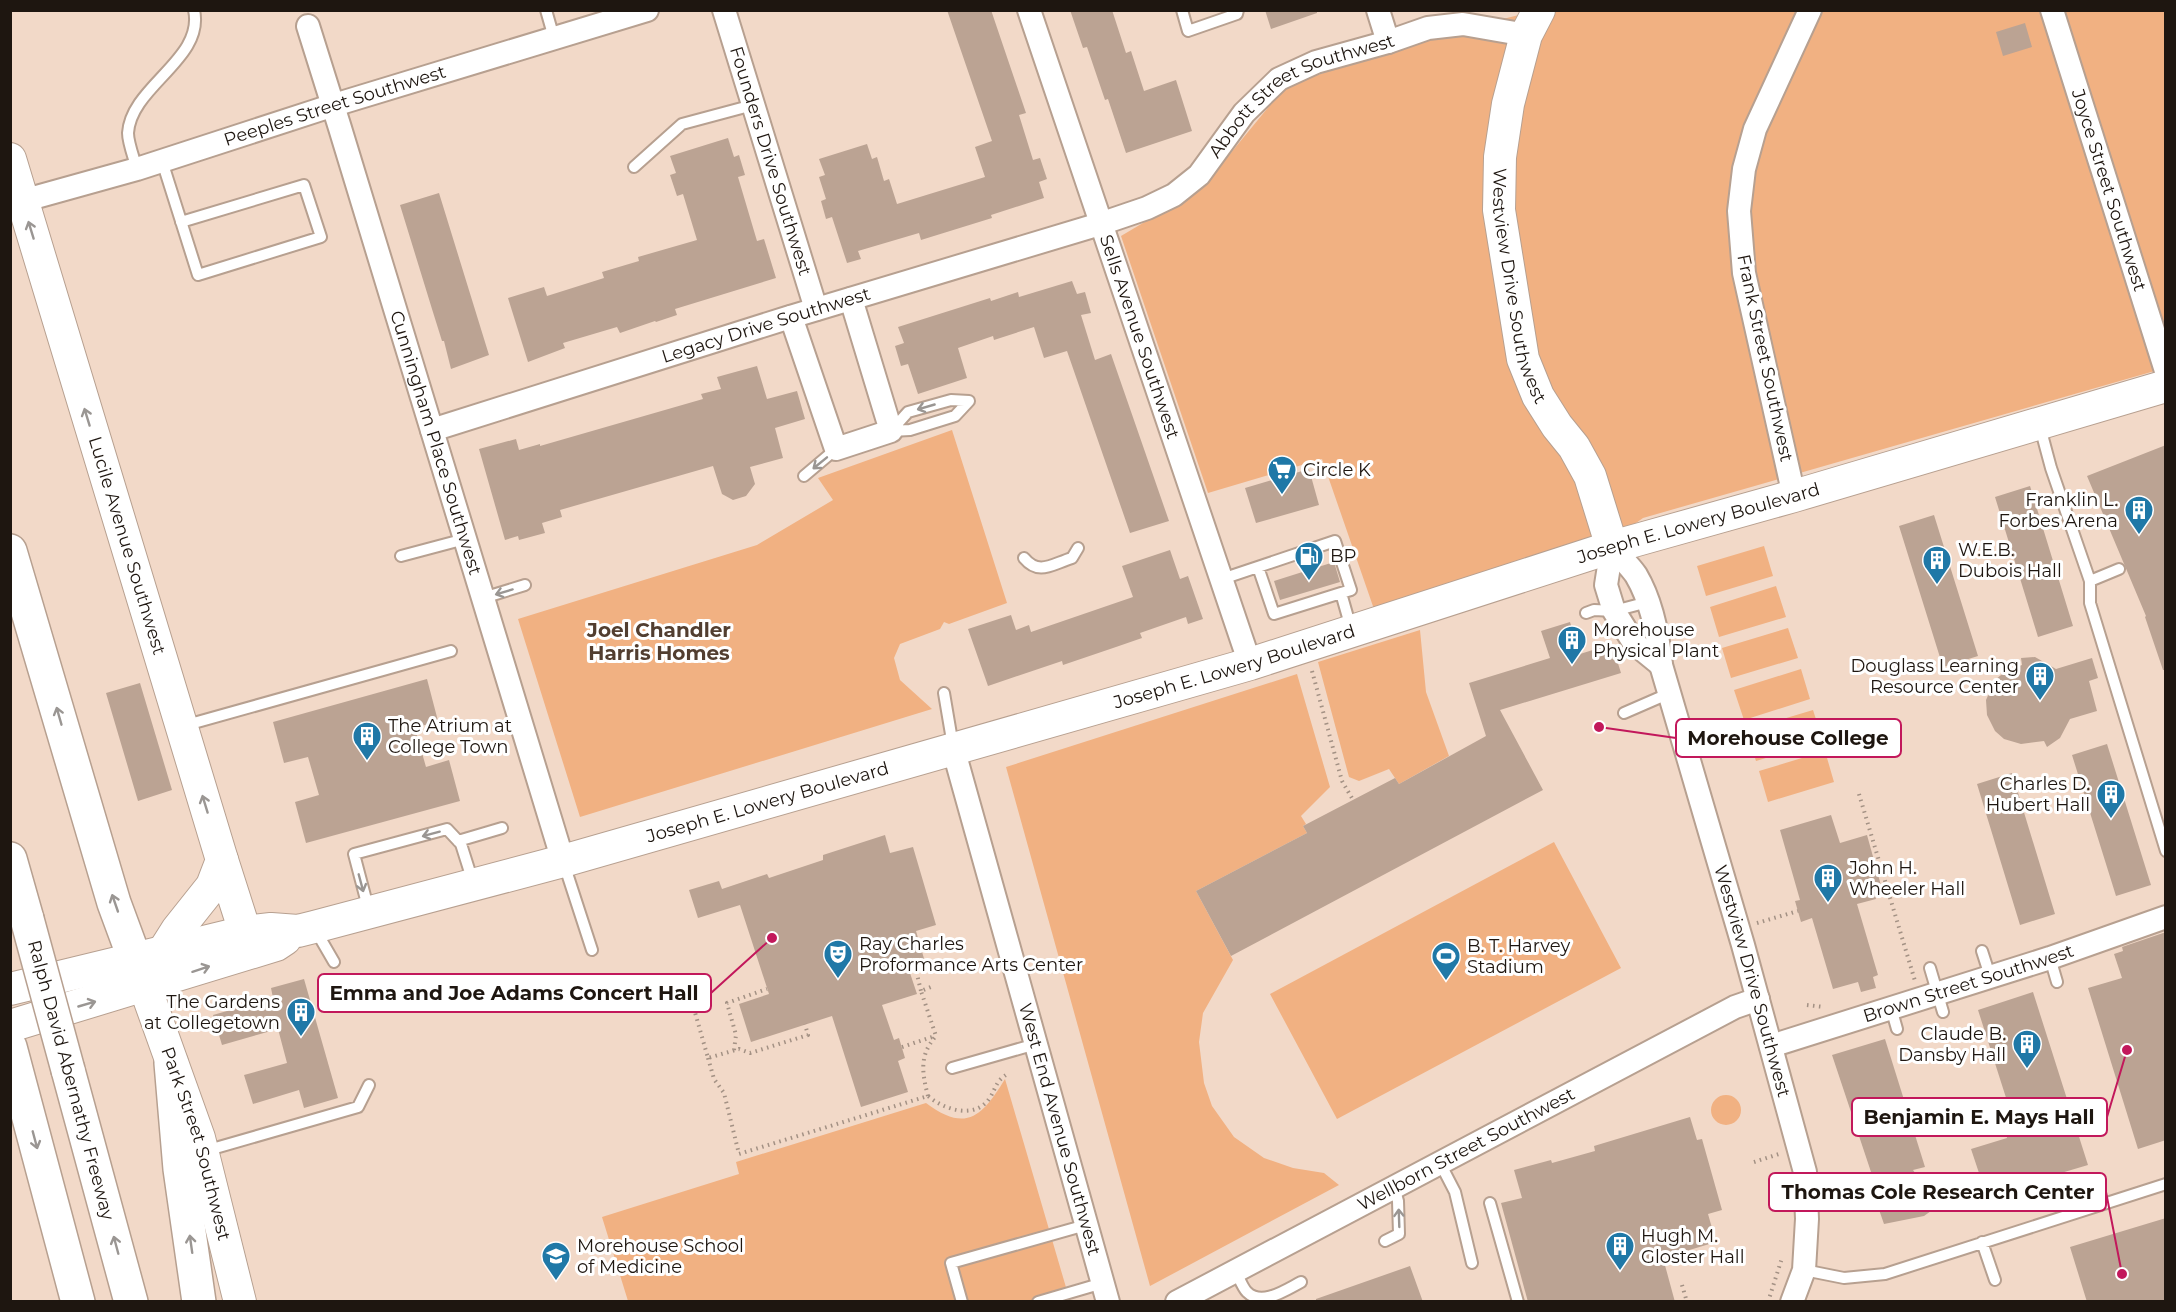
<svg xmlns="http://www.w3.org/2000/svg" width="2176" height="1312" viewBox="0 0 2176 1312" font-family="Montserrat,sans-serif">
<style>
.green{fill:#f1b182}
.building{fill:#bba393}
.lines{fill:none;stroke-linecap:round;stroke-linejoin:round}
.lane-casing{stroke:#b7a090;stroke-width:14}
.street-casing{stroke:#b7a090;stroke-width:26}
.secondary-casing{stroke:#b7a090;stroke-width:34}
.highway-casing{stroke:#b7a090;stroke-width:36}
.path{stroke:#a39184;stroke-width:4;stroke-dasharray:1.5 4.5;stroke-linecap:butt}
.lane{stroke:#fff;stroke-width:10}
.street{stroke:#fff;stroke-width:22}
.secondary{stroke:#fff;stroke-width:32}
.highway{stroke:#fff;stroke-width:33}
.highway-bridge-casing{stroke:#b7a090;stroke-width:36;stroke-linecap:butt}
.highway-bridge{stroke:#fff;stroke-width:33}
.oneway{stroke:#9a9693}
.labels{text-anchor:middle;stroke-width:6;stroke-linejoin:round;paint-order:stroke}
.street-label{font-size:18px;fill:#1e1610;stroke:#fff}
.poi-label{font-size:18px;fill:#1e1610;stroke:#fff;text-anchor:start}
.neighbourhood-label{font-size:20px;font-weight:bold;fill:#523e30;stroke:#fff}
.leader{fill:none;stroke:#c2185b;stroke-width:2}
.callout-dot{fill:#c2185b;stroke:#fff;stroke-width:2}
.callout{fill:#fff;stroke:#c2185b;stroke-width:2}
.callout-label{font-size:20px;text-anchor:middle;font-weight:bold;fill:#1e1610}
</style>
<rect width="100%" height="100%" fill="#f2d9c8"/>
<!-- green -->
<path class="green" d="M1532 11H2165V368L1643 518 1584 560 1375 612 1322 459 1208 493 1121 236 1202 188 1285 87 1402 44 1531 12Z
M952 430 1007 603 949 624 944 622 940 629 900 644 894 658 900 680 932 709 580 817 518 619 757 545 833 500 818 478Z
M1764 546 1773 576 1706 596 1697 566Z
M1776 586 1786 617 1719 637 1710 607Z
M1788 628 1798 658 1731 678 1722 648Z
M1420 630 1426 692 1449 756 1399 784 1389 769 1359 781 1349 777 1318 662Z
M1801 669 1810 699 1744 720 1734 690Z
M1297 674 1330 787 1301 816 1306 824 1303 826 1307 833 1196 891 1233 960 1203 1013 1199 1042 1204 1083 1212 1106 1234 1137 1264 1158 1293 1168 1324 1173 1339 1185 1150 1286 1006 767Z
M1813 710 1823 741 1756 761 1746 730Z
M1825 751 1834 782 1768 802 1759 771Z
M1554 842 1621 968 1337 1119 1270 994Z
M1005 1079 1070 1301H628L602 1217 739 1174 736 1162 926 1103C967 1134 983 1115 1005 1079Z
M1711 1110a15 15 0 1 1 30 0a15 15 0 1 1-30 0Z"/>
<!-- building -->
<path class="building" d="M947 10H991L1026 113 1019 115 1033 160 1040 158 1047 179 1039 182 1044 198 991 215 992 218 921 240 919 233 858 251 861 259 847 263 832 217 826 219 821 201 826 199 819 177 825 175 819 159 867 144 872 159 877 157 884 181 889 179 897 204 985 177 975 147 992 141Z
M1070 10H1112L1126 53 1131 51 1144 91 1176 80 1192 131 1126 153 1108 99 1105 100 1087 47 1083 48Z
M1265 10H1317V13L1271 29Z
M2025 23 2032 47 2003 56 1996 32Z
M728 138 734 157 739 155 745 175 738 177 757 241 764 239 776 278 675 309 677 315 656 322 655 321 620 333 617 327 563 343 565 348 528 362 508 298 544 287 547 296 604 278 602 272 639 261 638 257 697 240 683 194 677 196 670 175 676 173 670 156Z
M439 193 489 355 451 369 444 341H442L432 309 400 205Z
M1072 281 1077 294 1085 292 1091 313 1081 315 1095 360 1111 354 1169 521 1130 533 1067 351 1044 358 1034 327 994 340 993 336 958 348 967 378 918 394 908 364 901 366 895 346 904 343 898 327 990 298 991 301 1018 292 1019 297Z
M757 366 767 399 797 391 805 419 775 428 783 458 750 467 755 484 746 496 733 500 722 494 713 466 560 510 562 517 542 523 545 533 519 540 518 536 505 540 479 449 516 439 519 450 540 444V446L703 399 701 394 721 389 717 377Z
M2166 445V670H2163L2145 617 2146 616 2087 476Z
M1309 469 1319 505 1256 523 1245 488Z
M2030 486 2073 626 2038 637 1995 497Z
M1934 515 1978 656 1943 667 1899 526Z
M1170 550 1180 579 1188 576 1203 619 1188 624 1186 617 1140 633 1142 638 1116 647 1063 665 1062 661 988 686 968 629 1011 615 1016 630 1029 625 1031 632 1133 597 1122 566Z
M1334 562 1340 582 1280 600 1274 581Z
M1570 622 1580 654 1612 644 1621 673 1500 710 1543 790 1231 956 1196 891 1307 833 1303 826 1395 778 1399 784 1486 736 1469 683 1550 658 1541 631Z
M2035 657 2056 669 2092 658 2098 678 2089 681 2097 711 2070 719 2060 738 2047 747 2044 741 2021 744 2004 739 1995 731 1987 715 1986 700 1995 680 2007 670 2022 665 2021 658Z
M427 679 438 721 415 728 426 767 449 760 460 801 306 843 295 802 319 795 308 757 284 763 273 722Z
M140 683 172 790 138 801 106 693Z
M2107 744 2151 885 2116 896 2072 755Z
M2012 773 2055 914 2020 925 1977 784Z
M1831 815 1840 843 1867 835 1882 889 1874 891 1876 899 1857 904 1878 975 1873 977 1876 988 1861 992 1858 982 1833 989 1812 918 1801 922 1795 901 1800 900 1780 830Z
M885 835 890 853 913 847 936 925 916 931 925 962 908 967 917 994 882 1005 894 1040 899 1038 905 1058 898 1061 908 1092 861 1107 832 1016 751 1042 739 1004 769 994 740 905 698 918 689 890 719 881 722 889 767 874 769 878 823 860V855Z
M2166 932V1140L2138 1149 2088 988 2122 978 2114 954 2123 951 2122 947Z
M304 979 338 1098 304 1108 299 1090 253 1104 244 1075 287 1063 278 1029 222 1045 213 1015 273 998 271 988Z
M2033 992 2088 1165 2034 1181 2036 1185 2019 1190 2018 1187 1987 1197 1971 1149 2007 1138 2006 1132 2016 1129 1978 1010Z
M1885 1039 1925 1167 1913 1170 1925 1187 1931 1211 1924 1216 1884 1224 1877 1204 1879 1196 1832 1055Z
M1690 1117 1697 1140 1702 1139 1722 1210 1708 1214 1716 1242 1663 1258 1675 1302H1528L1501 1203 1522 1198 1514 1170 1551 1160 1552 1163 1595 1151 1594 1146Z
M2166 1218V1302H2087L2070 1247Z
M1410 1266 1423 1302H1316V1299Z"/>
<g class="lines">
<!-- lane casing -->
<g class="lane-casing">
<path id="lane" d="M546 10 554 38
M1182 10 1188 31 1237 14 1238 10
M162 161 198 275 321 237 304 185 181 222
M634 167 682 124 753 105
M137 169C134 158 128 143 128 133 131 86 205 59 194 10
M2040 427 2051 468 2090 581
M891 431 908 412 951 400 969 401
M891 431 910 430 955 416 969 401
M804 476 836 449
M401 556 465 539
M1024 558C1039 576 1052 564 1072 558L1078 548
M1258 567 1274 614 1341 593
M2119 569 2090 581V603L2166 851
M1222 579 1335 541 1351 590 1341 593 1351 628
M483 598 525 585
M1586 613 1594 610 1614 611 1648 602
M944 693 953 746
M1624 713 1670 693
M183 726 451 651
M458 841 502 828
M564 864 592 950
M369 911 354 854 447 829 461 844 473 882
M316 931 334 962
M1982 951 1990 976
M2050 958 2057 982
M1930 968 1943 1012
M1891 1008 1897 1029
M952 1068 1036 1044
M205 1151 358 1107 369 1085
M1440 1163 1455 1192 1472 1263
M1490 1203 1518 1302
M1385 1241 1399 1234 1398 1201 1394 1187
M1982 1242 1995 1280
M1235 1270C1239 1277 1242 1287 1247 1292 1262 1307 1287 1289 1301 1282
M1804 1270 1844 1278 1885 1274 2166 1184
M962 1302 951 1263 1086 1225
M1038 1302 1103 1283"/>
</g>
<!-- street casing -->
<g class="street-casing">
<g id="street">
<path id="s1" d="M724 10 816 309"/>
<path id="s2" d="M1029 10 1250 664"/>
<path d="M1378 10 1388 42"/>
<path id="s3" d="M2052 10 2166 371"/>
<path id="s4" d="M308 26 340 128 563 861"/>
<path id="s5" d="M22 201 137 169 334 105 647 10"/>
<path d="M791 317 836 449 891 431 851 299"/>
<path id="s6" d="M432 430 787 318 1100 224 1147 208 1174 195 1199 175 1244 113 1279 79 1316 62 1388 42 1428 28 1463 24 1526 35"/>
<path d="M1794 496 1744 273 1739 211 1744 169 1755 129 1810 10"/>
<path id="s7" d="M1612 547C1619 556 1629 565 1636 575 1652 602 1658 634 1661 665L1743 945 1805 1172 1807 1219 1804 1270 1792 1302"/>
<path d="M1612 547 1606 585 1614 611 1634 643 1661 665"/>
<path id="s8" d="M953 748 1108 1302"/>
<path id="s9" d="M1771 1046 2050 958 2166 917"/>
<path id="s10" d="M1177 1302 1735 1007 1758 999"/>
</g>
</g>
<!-- secondary casing -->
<g class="secondary-casing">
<g id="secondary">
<path id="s11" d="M1539 10 1526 35 1508 104 1500 157 1499 210 1523 359 1538 396 1557 426 1574 447 1590 476 1612 547"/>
<path id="s12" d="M10 159 222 860 245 932"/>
<path d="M158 960 177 930 212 886 222 860"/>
<path id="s13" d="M145 987 199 1138 240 1302"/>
<path id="s14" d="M10 989 245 932 271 929 298 931 314 927 563 861 1250 664 1612 547 1794 496 2166 386"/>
<path d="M10 1026 276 945 285 939"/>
</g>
</g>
<!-- highway casing -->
<g class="highway-casing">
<path id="highway" d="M10 551 114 903 145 987
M10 859 27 919
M10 1047 78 1302
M171 1063 180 1169 199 1302
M68 1070 131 1302"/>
</g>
<!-- path -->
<path class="path" d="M1312 671 1342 781 1353 800
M1859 794 1915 981
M1757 923 1798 911
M915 966 921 991
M692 1002 708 1058 739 1049 750 1053 808 1035 805 1024
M1807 1005 1824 1007
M902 1047 935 1036
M734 1050 736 1035 727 1003 767 989
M708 1058 714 1079 724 1093 739 1154 928 1096C943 1109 974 1120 989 1099 997 1087 995 1081 1009 1073
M928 1096C922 1073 919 1055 936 1036L921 991 931 987V984
M1754 1162 1779 1154
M1829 1199 1875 1184
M1682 1285 1687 1302
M1768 1302 1782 1258"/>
<!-- lane -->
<use href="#lane" class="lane"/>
<!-- street -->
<use href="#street" class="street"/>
<!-- secondary -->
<use href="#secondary" class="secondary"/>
<!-- highway -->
<use href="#highway" class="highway"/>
<!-- highway-bridge casing -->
<g class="highway-bridge-casing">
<path id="highway-bridge" d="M27 919 68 1070"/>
</g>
<!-- highway-bridge -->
<use href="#highway-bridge" class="highway-bridge"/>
</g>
<!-- one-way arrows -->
<defs><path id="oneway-shaft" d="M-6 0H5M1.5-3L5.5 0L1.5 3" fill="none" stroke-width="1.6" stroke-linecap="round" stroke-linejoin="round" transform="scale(1.5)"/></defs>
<g class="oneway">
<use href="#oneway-shaft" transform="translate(31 230) rotate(-107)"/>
<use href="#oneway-shaft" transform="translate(926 407) rotate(164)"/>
<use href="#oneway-shaft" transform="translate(87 417) rotate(-107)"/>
<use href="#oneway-shaft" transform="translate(820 463) rotate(141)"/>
<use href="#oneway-shaft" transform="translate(504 592) rotate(163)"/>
<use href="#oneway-shaft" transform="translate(59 716) rotate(-106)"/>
<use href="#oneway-shaft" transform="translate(205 804) rotate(-107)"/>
<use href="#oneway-shaft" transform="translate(431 834) rotate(165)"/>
<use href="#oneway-shaft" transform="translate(361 883) rotate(75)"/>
<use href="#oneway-shaft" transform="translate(115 903) rotate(-109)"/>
<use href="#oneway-shaft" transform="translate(201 969) rotate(-18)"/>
<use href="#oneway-shaft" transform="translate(87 1004) rotate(-16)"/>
<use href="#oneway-shaft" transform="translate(35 1140) rotate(75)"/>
<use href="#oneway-shaft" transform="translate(1399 1218) rotate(-92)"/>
<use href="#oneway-shaft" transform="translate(191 1244) rotate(-98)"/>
<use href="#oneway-shaft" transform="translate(116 1245) rotate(-105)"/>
</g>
<!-- icons -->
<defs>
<g id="supermarket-pin" transform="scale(1.5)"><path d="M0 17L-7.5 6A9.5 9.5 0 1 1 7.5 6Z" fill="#1f78a7" stroke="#fff"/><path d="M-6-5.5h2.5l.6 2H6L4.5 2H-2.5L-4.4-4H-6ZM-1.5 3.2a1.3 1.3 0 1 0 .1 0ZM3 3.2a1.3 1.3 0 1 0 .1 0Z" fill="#fff"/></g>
<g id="building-pin" transform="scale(1.5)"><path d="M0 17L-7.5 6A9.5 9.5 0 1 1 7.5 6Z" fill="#1f78a7" stroke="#fff"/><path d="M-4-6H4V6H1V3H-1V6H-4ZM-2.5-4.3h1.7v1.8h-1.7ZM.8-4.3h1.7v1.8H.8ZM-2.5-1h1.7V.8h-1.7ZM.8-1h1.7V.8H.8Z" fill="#fff"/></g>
<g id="fuel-pin" transform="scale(1.5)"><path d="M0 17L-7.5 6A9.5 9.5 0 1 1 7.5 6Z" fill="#1f78a7" stroke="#fff"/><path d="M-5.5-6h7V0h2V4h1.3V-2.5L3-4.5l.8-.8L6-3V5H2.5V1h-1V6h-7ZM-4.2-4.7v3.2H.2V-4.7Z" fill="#fff"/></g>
<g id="theatre-pin" transform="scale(1.5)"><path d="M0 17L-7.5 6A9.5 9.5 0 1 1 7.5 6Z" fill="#1f78a7" stroke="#fff"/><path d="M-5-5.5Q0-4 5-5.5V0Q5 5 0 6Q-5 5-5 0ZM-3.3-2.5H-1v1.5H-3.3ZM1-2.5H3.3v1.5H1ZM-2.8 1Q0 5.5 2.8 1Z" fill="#fff"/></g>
<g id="stadium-pin" transform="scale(1.5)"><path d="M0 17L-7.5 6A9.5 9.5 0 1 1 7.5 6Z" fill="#1f78a7" stroke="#fff"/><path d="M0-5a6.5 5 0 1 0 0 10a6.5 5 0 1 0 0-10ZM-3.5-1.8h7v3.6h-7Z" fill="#fff"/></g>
<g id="university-pin" transform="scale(1.5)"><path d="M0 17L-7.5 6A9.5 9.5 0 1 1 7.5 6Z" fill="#1f78a7" stroke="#fff"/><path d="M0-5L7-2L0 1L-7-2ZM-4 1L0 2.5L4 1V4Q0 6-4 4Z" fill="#fff"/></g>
</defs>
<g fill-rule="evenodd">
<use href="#supermarket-pin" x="1282" y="470"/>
<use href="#building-pin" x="2139" y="510"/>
<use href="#fuel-pin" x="1309" y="556"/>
<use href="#building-pin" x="1937" y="560"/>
<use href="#building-pin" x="1572" y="640"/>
<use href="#building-pin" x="2040" y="676"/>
<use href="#building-pin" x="367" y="736"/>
<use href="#building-pin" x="2111" y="794"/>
<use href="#building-pin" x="1828" y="878"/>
<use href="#theatre-pin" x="838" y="954"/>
<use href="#stadium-pin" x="1446" y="956"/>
<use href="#building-pin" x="301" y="1012"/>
<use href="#building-pin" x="2027" y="1044"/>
<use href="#building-pin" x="1620" y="1246"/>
<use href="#university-pin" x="556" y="1256"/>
</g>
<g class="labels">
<!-- street labels -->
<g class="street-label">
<text dy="6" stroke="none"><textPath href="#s6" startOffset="946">Abbott Street Southwest</textPath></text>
<text dy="6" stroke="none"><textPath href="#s5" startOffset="327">Peeples Street Southwest</textPath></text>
<text dy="6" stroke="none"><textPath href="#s1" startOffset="158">Founders Drive Southwest</textPath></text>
<text dy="6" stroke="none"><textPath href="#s3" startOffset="189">Joyce Street Southwest</textPath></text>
<text dy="6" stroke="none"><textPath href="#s11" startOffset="284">Westview Drive Southwest</textPath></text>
<text dy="6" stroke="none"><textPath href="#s6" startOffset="350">Legacy Drive Southwest</textPath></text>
<text dy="6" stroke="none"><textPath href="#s2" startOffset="345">Sells Avenue Southwest</textPath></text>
<text transform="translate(1765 358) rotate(78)" y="6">Frank Street Southwest</text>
<text dy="6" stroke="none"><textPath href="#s4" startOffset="436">Cunningham Place Southwest</textPath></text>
<text dy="6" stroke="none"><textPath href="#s14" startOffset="1754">Joseph E. Lowery Boulevard</textPath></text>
<text dy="6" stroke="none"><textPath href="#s12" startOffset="404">Lucile Avenue Southwest</textPath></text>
<text dy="6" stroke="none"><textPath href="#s14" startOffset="1268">Joseph E. Lowery Boulevard</textPath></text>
<text dy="6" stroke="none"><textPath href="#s14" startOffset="782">Joseph E. Lowery Boulevard</textPath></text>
<text dy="6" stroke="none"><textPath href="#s7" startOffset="460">Westview Drive Southwest</textPath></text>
<text dy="6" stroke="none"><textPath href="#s9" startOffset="207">Brown Street Southwest</textPath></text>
<text transform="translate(71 1080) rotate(75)" y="6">Ralph David Abernathy Freeway</text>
<text dy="6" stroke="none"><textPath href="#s8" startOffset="396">West End Avenue Southwest</textPath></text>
<text dy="6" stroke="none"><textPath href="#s13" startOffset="165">Park Street Southwest</textPath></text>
<text dy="6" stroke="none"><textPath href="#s10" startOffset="327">Wellborn Street Southwest</textPath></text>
</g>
<!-- poi labels -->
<g class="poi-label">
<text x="1303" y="476">Circle K</text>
<text x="2118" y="506" text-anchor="end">Franklin L.<tspan x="2118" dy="21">Forbes Arena</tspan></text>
<text x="1958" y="556">W.E.B.<tspan x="1958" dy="21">Dubois Hall</tspan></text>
<text x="1330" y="562">BP</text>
<text x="1593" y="636">Morehouse<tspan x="1593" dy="21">Physical Plant</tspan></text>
<text x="2019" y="672" text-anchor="end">Douglass Learning<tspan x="2019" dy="21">Resource Center</tspan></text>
<text x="388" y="732">The Atrium at<tspan x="388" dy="21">College Town</tspan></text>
<text x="2090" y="790" text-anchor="end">Charles D.<tspan x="2090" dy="21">Hubert Hall</tspan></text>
<text x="1849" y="874">John H.<tspan x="1849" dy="21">Wheeler Hall</tspan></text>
<text x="859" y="950">Ray Charles<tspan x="859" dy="21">Proformance Arts Center</tspan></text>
<text x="1467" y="952">B. T. Harvey<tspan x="1467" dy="21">Stadium</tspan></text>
<text x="280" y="1008" text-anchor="end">The Gardens<tspan x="280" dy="21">at Collegetown</tspan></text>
<text x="2006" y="1040" text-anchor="end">Claude B.<tspan x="2006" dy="21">Dansby Hall</tspan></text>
<text x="1641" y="1242">Hugh M.<tspan x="1641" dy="21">Gloster Hall</tspan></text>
<text x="577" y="1252">Morehouse School<tspan x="577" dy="21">of Medicine</tspan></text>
</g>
<!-- neighbourhood labels -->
<g class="neighbourhood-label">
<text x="659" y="637">Joel Chandler<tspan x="659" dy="23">Harris Homes</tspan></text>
</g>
</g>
<!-- callouts -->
<path class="leader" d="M1599 727L1676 738M772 938L711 993M2127 1050L2107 1117M2122 1274L2106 1192"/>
<g class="callout-dot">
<circle cx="1599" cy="727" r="6"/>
<circle cx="772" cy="938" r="6"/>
<circle cx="2127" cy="1050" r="6"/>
<circle cx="2122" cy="1274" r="6"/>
</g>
<g class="callout">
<rect x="1676" y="719" width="225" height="38" rx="6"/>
<rect x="318" y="974" width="393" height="38" rx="6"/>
<rect x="1852" y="1098" width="255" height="38" rx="6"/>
<rect x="1769" y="1173" width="337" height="38" rx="6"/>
</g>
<g class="callout-label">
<text x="1788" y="745">Morehouse College</text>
<text x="514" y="1000">Emma and Joe Adams Concert Hall</text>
<text x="1979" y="1124">Benjamin E. Mays Hall</text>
<text x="1938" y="1199">Thomas Cole Research Center</text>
</g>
<!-- border -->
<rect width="2176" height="1312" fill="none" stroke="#1e1610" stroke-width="24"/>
</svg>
